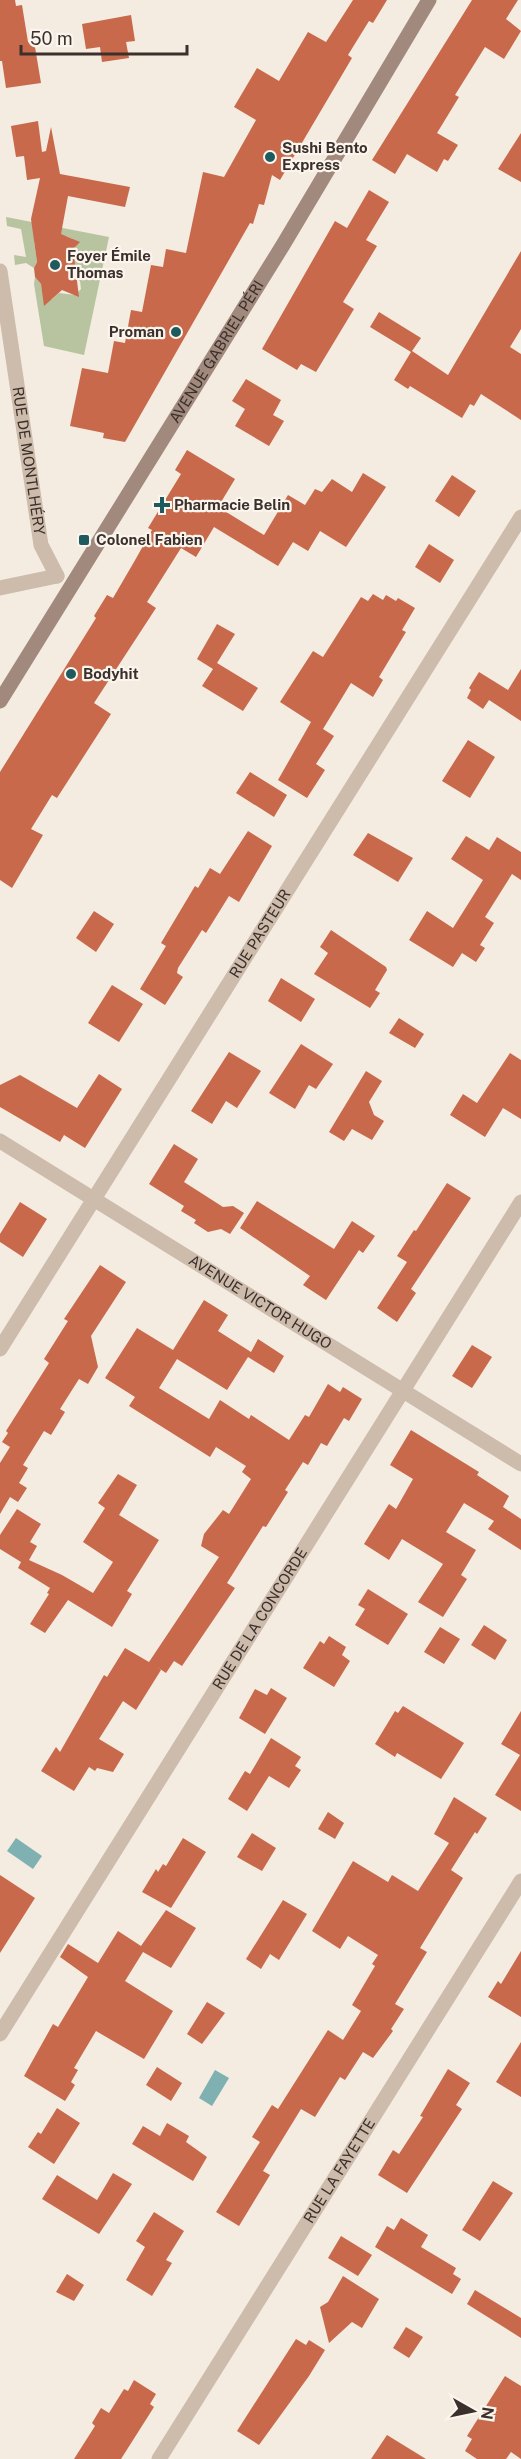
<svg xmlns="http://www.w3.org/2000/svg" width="521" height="2459" viewBox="0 0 521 2459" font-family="'Public Sans',sans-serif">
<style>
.grass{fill:#b8c4a0}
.water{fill:#7fb0b2}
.building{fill:#c8694b}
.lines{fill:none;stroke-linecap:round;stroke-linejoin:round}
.street{stroke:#cdbbac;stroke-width:15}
.secondary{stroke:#a18a7d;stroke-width:15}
.poi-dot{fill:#1f5a5e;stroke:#fbf5ee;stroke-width:2}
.labels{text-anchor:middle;stroke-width:4.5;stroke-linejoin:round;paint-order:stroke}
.poi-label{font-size:15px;font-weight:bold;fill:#3b302b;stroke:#fbf5ee;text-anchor:start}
.street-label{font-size:15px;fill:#3b302b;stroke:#fbf5ee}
</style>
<rect width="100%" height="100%" fill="#f4ebe1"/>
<!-- grass -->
<path class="grass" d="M6 217 109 237 84 355 44 346 34 284 35 277 41 284 44 300 52 299 59 293 75 295 81 289 80 281 72 277C77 267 75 262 69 253L75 247 73 239 66 236 59 242 34 241 37 262 34 268 26 263 15 265 14 255 26 257 21 229 7 226Z"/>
<!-- water -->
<path class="water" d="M16 1838 42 1856 33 1869 7 1851Z
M215 2070 229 2078 212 2106 199 2098Z"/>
<!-- building -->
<path class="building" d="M0 0H15L16 6 22 5 28 42 35 47 41 83 6 88 2 61H0Z
M353 0H387L373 23 369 21 348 55 352 58 280 180 272 175 264 205 259 204 253 224 250 223 125 442 103 438 104 433 70 426 82 368 108 373 114 341 125 343 131 310 142 312 151 265 163 267 166 249 186 253 203 172 224 177 256 120 234 107 257 68 279 81 308 32 326 42Z
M472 0H518L506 19 521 31 504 59 485 47 455 95 459 97 437 133 458 145 448 161 444 159 437 172 407 154 395 174 372 160Z
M131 15 135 41 126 42 129 58 102 62 100 47 86 49 82 24Z
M38 121 42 152 46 151 51 127 60 174 130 187 125 207 68 196 61 234 80 242 73 249 79 297 62 290 44 306 41 284 35 277 34 268 37 262 31 219 40 178 27 180 24 156 16 157 11 126Z
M521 133V182L498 169Z
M369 190 389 202 366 240 377 246 343 302 354 309 316 372 301 364 297 370 262 349 335 221 347 228Z
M521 251V329L510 347 521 354V420L481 394 474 406 470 404 462 418 410 386 408 389 394 380 411 352 370 327 379 312 421 338 412 351 448 375Z
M246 379 281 400 273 415 284 421 269 446 235 426 245 409 232 401Z
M187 450 235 479 218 507 264 535 288 495 305 505 315 489 322 492 332 479 352 492 363 473 386 487 346 547 320 531 308 551 293 542 278 566 214 527 196 557 181 548 147 602 156 608 94 703 111 714 57 798 52 795 31 829 43 835 12 888 0 880V772L96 618 94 616 107 595 113 598 134 562 152 530 148 528 181 474 175 470Z
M452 475 476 491 459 517 435 501Z
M429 544 454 560 440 583 415 567Z
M373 594 383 600 386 595 396 601 398 598 415 608 402 630 406 632 379 677 383 680 373 697 351 683 323 729 334 736 316 764 325 770 307 798 278 780 311 722 280 702 313 651 323 657 361 597 368 601Z
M217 624 235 634 217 663 258 688 243 711 202 686 213 669 197 659Z
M521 669V721L489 700 483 709 467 698 471 690 469 688 479 672 508 690Z
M468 740 495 757 470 798 442 781Z
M250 772 287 795 274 817 236 793Z
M248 831 272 846 239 902 229 896 206 933 202 930 178 968 177 973 183 977 165 1005 140 989 166 946 161 943 195 886 198 888 210 868 220 874Z
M368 833 413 858 398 882 353 855Z
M466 836 489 850 497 837 521 852V880L512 874 485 917 494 923 480 945 485 948 476 962 462 953 453 967 409 940 427 911 453 928 483 880 451 859Z
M94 911 114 924 96 952 76 938Z
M331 930 386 967 387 970 375 990 380 993 370 1008 314 974 328 953 320 947Z
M281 978 315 999 301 1022 268 1001Z
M112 985 143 1004 119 1042 88 1023Z
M399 1018 424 1034 415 1048 389 1033Z
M301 1044 333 1064 316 1089 309 1085 295 1109 269 1093Z
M229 1052 261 1071 237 1108 226 1101 212 1124 191 1111Z
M510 1053 521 1060V1119L503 1108 485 1137 450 1115 463 1094 477 1103Z
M366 1071 382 1081 369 1102 374 1115 384 1121 372 1140 352 1129 344 1141 329 1132Z
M99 1074 122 1089 85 1148 64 1135 60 1142 0 1107V1085L20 1075 77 1108Z
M174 1144 198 1159 184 1182 223 1207 233 1206 244 1213 230 1234 221 1229 208 1232 194 1223 196 1220 181 1211 184 1206 149 1184Z
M447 1183 471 1198 411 1289 416 1293 397 1322 377 1308 407 1262 397 1256 414 1230 416 1231Z
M257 1201 334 1249 352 1221 375 1236 363 1253 359 1250 326 1300 303 1285 310 1276 240 1228Z
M20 1202 47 1219 23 1257 0 1242V1234Z
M100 1265 126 1282 91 1336 98 1367 88 1384 79 1379 60 1409 65 1412 51 1435 44 1431 23 1465 28 1468 19 1483 27 1488 18 1502 10 1497 0 1514V1463L10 1447 2 1442 8 1433 6 1431 49 1363 44 1359 68 1321 64 1319Z
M204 1300 228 1315 218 1331 251 1352 258 1339 284 1356 274 1373 248 1357 227 1390 177 1359 159 1388 209 1419 220 1400 249 1419 251 1415 289 1440 305 1415 309 1417 328 1384 340 1392 343 1387 362 1399 349 1421 344 1418 327 1446 321 1443 308 1465 303 1462 285 1490 288 1492 266 1527 263 1526 227 1583 235 1588 182 1666 174 1661 166 1673 157 1667 161 1670 136 1710 123 1701 99 1739 124 1754 113 1772 97 1768 95 1771 89 1767 74 1791 41 1771 56 1747 60 1752 104 1675 107 1677 125 1648 149 1662 219 1557 201 1546 204 1534 223 1510 229 1514 251 1479 242 1472 246 1466 216 1447 210 1457 129 1406 135 1397 105 1378 137 1328 173 1350Z
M472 1345 492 1357 472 1388 452 1376Z
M411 1430 479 1472 477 1475 509 1496 503 1507 521 1519V1550L488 1529 494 1521 464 1503 446 1532 476 1550 461 1575 467 1579 443 1617 418 1602 443 1564 402 1539 389 1560 364 1544 389 1504 396 1509 413 1479 390 1465Z
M118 1474 137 1485 119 1515 159 1540 127 1591 132 1594 112 1627 68 1600 45 1633 30 1624 49 1594 47 1593 50 1588 18 1568 21 1562 0 1549V1535L17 1509 41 1524 30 1542 37 1546 29 1560 62 1575 93 1593 113 1562 83 1542 105 1508 98 1503Z
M368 1589 408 1614 388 1645 355 1625 365 1609 358 1605Z
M484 1625 507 1640 495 1660 471 1645Z
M440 1627 460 1639 444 1664 424 1652Z
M329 1636 346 1647 342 1655 350 1661 334 1687 303 1668 320 1641 324 1644Z
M271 1688 287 1698 265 1734 239 1718 255 1689 267 1695Z
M403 1706 464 1743 441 1779 397 1753 395 1757 375 1744 395 1711 398 1713Z
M521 1711V1811L495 1795 520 1755 501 1744Z
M271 1738 301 1757 295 1766 301 1770 289 1788 269 1776 247 1811 228 1799 245 1771 250 1774Z
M454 1797 487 1818 477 1834 475 1832 451 1870 463 1878 420 1948 427 1952 395 2004 404 2009 391 2029 393 2031 373 2058 363 2052 345 2080 340 2077 315 2117 301 2109 263 2171 270 2175 239 2226 216 2212 260 2142 252 2137 272 2105 278 2109 328 2030 343 2040 361 2011 352 2005 375 1966 372 1964 378 1955 348 1936 340 1949 312 1931 353 1861 388 1882 392 1875 418 1891 449 1843 434 1834Z
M328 1812 344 1823 335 1839 318 1829Z
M252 1833 276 1848 262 1871 237 1857Z
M183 1838 206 1852 171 1908 142 1892 156 1869 158 1872 163 1864 166 1866Z
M0 1875 35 1898 0 1953Z
M283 1900 307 1914 279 1960 270 1954 261 1969 246 1959Z
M166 1910 196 1928 171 1968 143 1952 125 1981 173 2011 144 2059 96 2031 74 2068 78 2070 71 2082 75 2085 65 2101 24 2076 53 2024 58 2027 88 1977 60 1957 68 1944 98 1963 118 1931 141 1946Z
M521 1951V2017L488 1997 498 1981 501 1984Z
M207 2002 225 2013 202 2044 187 2034Z
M521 2042V2097L496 2082Z
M157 2067 182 2083 171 2101 146 2085Z
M448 2069 470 2083 456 2105 462 2109 407 2193 378 2175 393 2150 399 2154 423 2117 420 2116Z
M57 2108 80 2123 54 2164 28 2147 38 2132 41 2134Z
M167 2123 189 2136 186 2142 207 2157 193 2181 132 2144 143 2126 160 2136Z
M113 2173 132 2184 99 2234 42 2199 57 2175 97 2200Z
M493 2181 513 2193 480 2241 462 2230Z
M154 2212 184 2231 166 2260 172 2263 152 2296 126 2280 145 2247 136 2241Z
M401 2218 428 2235 421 2247 456 2268 453 2274 461 2279 452 2294 375 2247 387 2226 394 2230Z
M341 2236 372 2255 358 2276 328 2258Z
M67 2274 84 2285 74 2301 56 2292Z
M343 2276 379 2299 362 2328 352 2322 329 2343 320 2307 328 2302Z
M475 2290 521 2318V2338L467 2304Z
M406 2327 423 2337 409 2358 393 2348Z
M296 2339 306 2345 309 2340 325 2350 309 2376 259 2445 237 2431Z
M505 2376 521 2386V2459L511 2452 506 2459H477L465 2451 472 2439 467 2436Z
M134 2380 156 2394 150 2404 154 2407 121 2459H74L95 2426 92 2423 101 2408 109 2413 124 2389 128 2391Z
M387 2435 426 2459H371Z"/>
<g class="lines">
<!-- street -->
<g class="street">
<path id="s1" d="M0 271 41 545 57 576"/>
<path d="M0 588 57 576"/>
<path id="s2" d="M0 1141 521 1464"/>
<path id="s3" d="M0 1349 521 517"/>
<path id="s4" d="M0 2034 521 1202"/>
<path id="s5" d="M159 2459 521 1881"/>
</g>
<!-- secondary -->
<path class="secondary" id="s6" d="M0 701 283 245 429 0"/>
</g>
<!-- markers -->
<g class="poi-dot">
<circle cx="270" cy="157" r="6"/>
<circle cx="55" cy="265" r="6"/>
<circle cx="176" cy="332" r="6"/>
<path d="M159 496h6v6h6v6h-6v6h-6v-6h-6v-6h6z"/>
<rect x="78" y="534" width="12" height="12" rx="3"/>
<circle cx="71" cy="674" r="6"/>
</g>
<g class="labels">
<!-- poi labels -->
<g class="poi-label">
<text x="282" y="153">Sushi Bento<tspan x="282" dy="17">Express</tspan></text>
<text x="67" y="261">Foyer Émile<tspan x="67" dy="17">Thomas</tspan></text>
<text x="164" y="337" text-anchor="end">Proman</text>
<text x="174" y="510">Pharmacie Belin</text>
<text x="96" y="545">Colonel Fabien</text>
<text x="83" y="679">Bodyhit</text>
</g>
<!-- street labels -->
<g class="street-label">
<text dy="5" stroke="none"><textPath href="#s6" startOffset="411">AVENUE GABRIEL PÉRI</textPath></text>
<text dy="5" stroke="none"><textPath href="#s1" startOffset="192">RUE DE MONTLHÉRY</textPath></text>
<text dy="5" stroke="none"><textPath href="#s3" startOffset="490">RUE PASTEUR</textPath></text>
<text dy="5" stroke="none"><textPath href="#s2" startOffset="306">AVENUE VICTOR HUGO</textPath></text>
<text dy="5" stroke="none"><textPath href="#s4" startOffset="490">RUE DE LA CONCORDE</textPath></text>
<text dy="5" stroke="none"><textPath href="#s5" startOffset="340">RUE LA FAYETTE</textPath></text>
</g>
</g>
<!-- north arrow -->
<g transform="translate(473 2411) rotate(99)" stroke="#fbf5ee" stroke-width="4.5" paint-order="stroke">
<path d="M0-4.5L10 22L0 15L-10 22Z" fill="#3b302b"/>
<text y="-9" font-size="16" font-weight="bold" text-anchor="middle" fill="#3b302b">N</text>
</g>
<!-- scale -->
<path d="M21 45v9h166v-9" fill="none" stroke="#3b302b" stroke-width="3"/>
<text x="30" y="45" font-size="18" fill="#3b302b" stroke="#fbf5ee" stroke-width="4.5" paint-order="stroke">50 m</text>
</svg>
